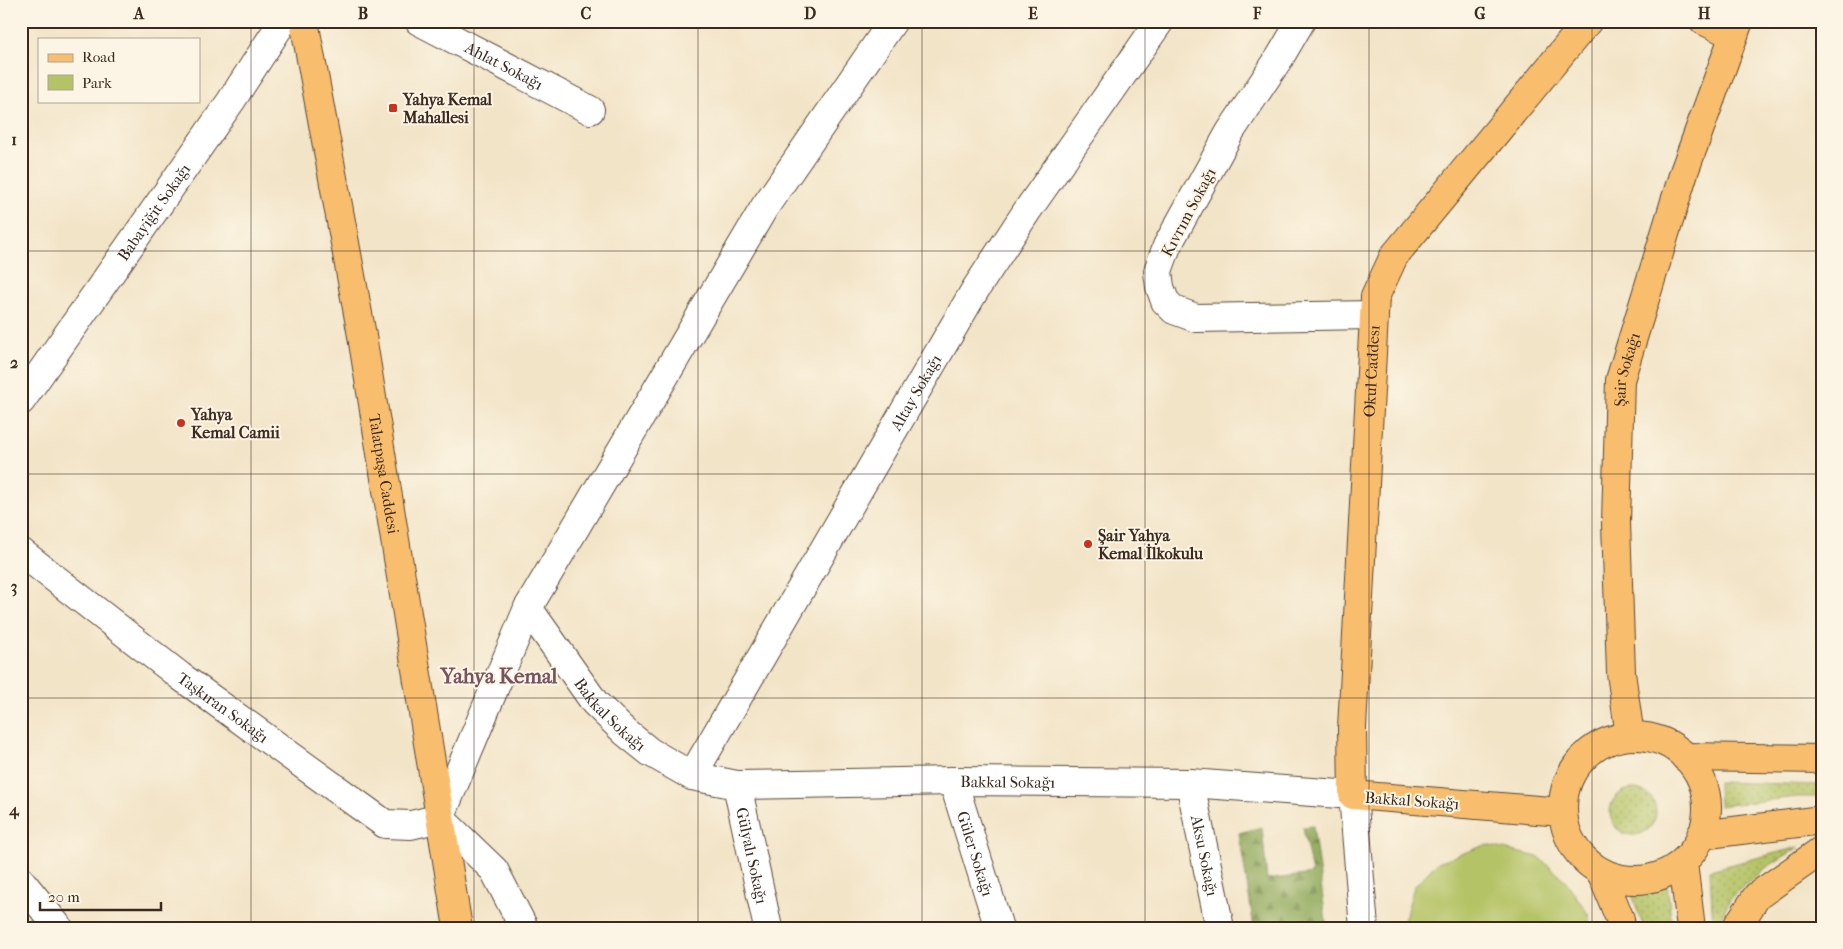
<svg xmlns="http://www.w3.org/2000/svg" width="1843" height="949" viewBox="0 0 1843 949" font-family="'IM FELL French Canon',serif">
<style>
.grass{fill:url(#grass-dots);stroke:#787642}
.forest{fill:url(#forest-firs);stroke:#656a3c}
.green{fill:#b4c365;stroke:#787642}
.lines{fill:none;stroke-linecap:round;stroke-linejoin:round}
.minor-casing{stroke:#564637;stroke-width:30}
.major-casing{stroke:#564637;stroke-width:30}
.minor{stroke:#fff;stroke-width:28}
.major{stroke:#f9be6d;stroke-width:28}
.grid{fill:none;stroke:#3b2a1e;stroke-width:1;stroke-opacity:0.55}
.poi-dot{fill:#c8321e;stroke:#fcf5e5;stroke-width:2}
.labels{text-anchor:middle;stroke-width:4;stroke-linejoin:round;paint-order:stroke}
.street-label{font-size:16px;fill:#3b2a1e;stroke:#fcf5e5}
.poi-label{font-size:16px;font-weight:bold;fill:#3b2a1e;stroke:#fcf5e5;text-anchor:start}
.district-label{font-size:21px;font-weight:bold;fill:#75545f;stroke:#fcf5e5}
.neatline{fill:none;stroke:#3b2a1e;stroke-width:2}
.grid-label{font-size:16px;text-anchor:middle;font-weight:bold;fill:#3b2a1e}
</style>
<defs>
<pattern id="grass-dots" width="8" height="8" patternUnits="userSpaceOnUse" patternTransform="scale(1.25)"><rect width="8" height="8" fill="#b4c365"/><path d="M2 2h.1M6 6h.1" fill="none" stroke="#949f53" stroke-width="1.8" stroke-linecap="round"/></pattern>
<pattern id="forest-firs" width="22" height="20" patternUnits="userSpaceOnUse" patternTransform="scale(1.25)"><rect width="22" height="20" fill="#8fa95a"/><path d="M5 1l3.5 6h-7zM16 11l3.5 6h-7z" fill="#768a4a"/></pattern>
</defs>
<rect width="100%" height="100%" fill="#fcf5e5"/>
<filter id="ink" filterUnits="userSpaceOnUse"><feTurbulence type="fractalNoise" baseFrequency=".02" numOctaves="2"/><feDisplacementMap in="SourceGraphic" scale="10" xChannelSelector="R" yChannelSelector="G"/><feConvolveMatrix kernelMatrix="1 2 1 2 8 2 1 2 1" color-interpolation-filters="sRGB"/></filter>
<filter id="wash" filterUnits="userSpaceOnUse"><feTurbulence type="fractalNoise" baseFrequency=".0096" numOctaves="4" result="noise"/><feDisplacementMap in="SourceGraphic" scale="20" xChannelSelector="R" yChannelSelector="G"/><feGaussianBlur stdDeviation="1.12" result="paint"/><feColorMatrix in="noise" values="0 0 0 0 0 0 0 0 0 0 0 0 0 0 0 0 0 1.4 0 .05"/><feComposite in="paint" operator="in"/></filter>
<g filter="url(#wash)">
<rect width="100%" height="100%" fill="#f2e4c7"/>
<!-- grass -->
<path class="grass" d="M1718 782 1822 785V797H1797L1719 806Z
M1610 812a23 23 0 1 1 46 0a23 23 0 1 1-46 0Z
M1799 847 1764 869 1730 899 1716 928H1713L1710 870Z
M1667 883 1672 928H1644L1631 892 1653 888Z"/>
<!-- forest -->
<path class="forest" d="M1313 826 1327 928H1254L1239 833 1262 827 1267 880 1312 874 1303 827Z"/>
<!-- green -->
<path class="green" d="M1486 845 1538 857 1566 881 1588 914 1590 928H1402L1414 887 1438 862Z"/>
</g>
<g filter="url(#ink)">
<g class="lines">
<!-- minor casing -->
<g class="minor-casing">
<g id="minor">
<path id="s1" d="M419 21 590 110"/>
<path d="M1301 21 1280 57 1230 132 1167 246 1158 271 1160 287 1165 301 1174 310 1196 318 1374 315"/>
<path id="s2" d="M21 401 231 101 283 21"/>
<path id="s3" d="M21 552 180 676 385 824 411 825 440 818"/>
<path id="s4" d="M528 608 595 703 625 732 650 752 692 776 737 785 953 781 1190 783 1353 795 1364 928"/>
<path id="s5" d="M692 776 975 290 1027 211 1160 21"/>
<path id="s6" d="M953 781 999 928"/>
<path id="s7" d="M1190 783 1220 928"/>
<path id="s8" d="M737 785 768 928"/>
<path d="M440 818 528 608 764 208 893 21"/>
<path d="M440 818 494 870 524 928"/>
<path d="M21 881 59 928"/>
</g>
</g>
<!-- major casing -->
<g class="major-casing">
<g id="major">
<path id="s9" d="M304 21 361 330 458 928"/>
<path d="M1704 21 1734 35"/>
<path id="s10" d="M1630 736 1621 673 1616 523 1620 380 1684 172 1739 21"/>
<circle cx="1635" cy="808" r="72"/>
<path d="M1685 757 1822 759"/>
<path id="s11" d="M1562 812 1353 795 1352 728 1375 297 1394 256 1588 21"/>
<path d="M1701 835 1822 820"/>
<path d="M1683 863 1691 928"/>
<path d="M1601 872 1620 919 1621 928"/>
<path d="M1736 928 1757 896 1822 850"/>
</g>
</g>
<!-- minor -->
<use href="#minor" class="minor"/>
<!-- major -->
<use href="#major" class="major"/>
</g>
</g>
<!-- grid -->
<path class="grid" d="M251 21V928M474 21V928M698 21V928M922 21V928M1145 21V928M1369 21V928M1592 21V928M21 251H1822M21 474H1822M21 698H1822"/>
<!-- markers -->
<g class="poi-dot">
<rect x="388" y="103" width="10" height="10" rx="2.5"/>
<circle cx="181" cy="423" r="5"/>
<circle cx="1088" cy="544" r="5"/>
</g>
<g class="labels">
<!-- street labels -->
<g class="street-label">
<text dy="6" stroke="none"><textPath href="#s1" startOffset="96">Ahlat Sokağı</textPath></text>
<text dy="6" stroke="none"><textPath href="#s2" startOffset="231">Babayiğit Sokağı</textPath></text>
<text transform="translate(1188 212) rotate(-62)" y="6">Kıvrım Sokağı</text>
<text dy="6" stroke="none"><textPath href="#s11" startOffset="634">Okul Caddesı</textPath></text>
<text dy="6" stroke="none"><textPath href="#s10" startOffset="368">Şair Sokağı</textPath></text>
<text dy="6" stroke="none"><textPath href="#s5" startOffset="444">Altay Sokağı</textPath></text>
<text dy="6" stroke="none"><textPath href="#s9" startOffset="460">Talatpaşa Caddesi</textPath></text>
<text dy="6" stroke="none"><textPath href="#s3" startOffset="255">Taşkıran Sokağı</textPath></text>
<text dy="6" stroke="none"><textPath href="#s4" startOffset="135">Bakkal Sokağı</textPath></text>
<text dy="6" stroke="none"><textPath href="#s4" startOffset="555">Bakkal Sokağı</textPath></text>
<text transform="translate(1412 800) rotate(4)" y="6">Bakkal Sokağı</text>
<text dy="6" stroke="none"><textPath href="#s6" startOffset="76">Güler Sokağı</textPath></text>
<text dy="6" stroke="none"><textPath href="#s7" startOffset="74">Aksu Sokağı</textPath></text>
<text dy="6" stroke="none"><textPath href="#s8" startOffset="72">Gülyalı Sokağı</textPath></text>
</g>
<!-- poi labels -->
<g class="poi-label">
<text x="403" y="105">Yahya Kemal<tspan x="403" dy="18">Mahallesi</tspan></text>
<text x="191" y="420">Yahya<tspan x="191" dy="18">Kemal Camii</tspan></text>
<text x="1098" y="541">Şair Yahya<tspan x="1098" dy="18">Kemal İlkokulu</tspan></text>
</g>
<!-- district labels -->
<g class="district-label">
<text x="499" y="683">Yahya Kemal</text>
</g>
</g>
<!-- margin -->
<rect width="1843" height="949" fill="none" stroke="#fcf5e5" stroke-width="55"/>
<!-- legend -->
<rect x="38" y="38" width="162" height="65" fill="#fcf5e5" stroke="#afa495"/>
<rect x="48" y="54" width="25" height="8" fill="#f9be6d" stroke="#afa495"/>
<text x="82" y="62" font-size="15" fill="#3b2a1e">Road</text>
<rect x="48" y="75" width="25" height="15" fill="#b4c365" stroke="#afa495"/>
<text x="82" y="88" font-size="15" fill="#3b2a1e">Park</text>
<!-- scale -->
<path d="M40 902v8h121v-8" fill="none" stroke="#3b2a1e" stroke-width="2.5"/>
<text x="48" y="902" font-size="15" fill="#3b2a1e" stroke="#fcf5e5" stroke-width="4" paint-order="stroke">20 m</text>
<rect x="28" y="28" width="1788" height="894" class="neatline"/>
<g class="grid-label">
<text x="139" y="19">A</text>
<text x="363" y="19">B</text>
<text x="586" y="19">C</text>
<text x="810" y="19">D</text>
<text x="1033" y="19">E</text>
<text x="1257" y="19">F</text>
<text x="1480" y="19">G</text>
<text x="1704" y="19">H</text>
<text x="14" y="145">1</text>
<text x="14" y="368">2</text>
<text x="14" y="592">3</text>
<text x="14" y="815">4</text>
</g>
</svg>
